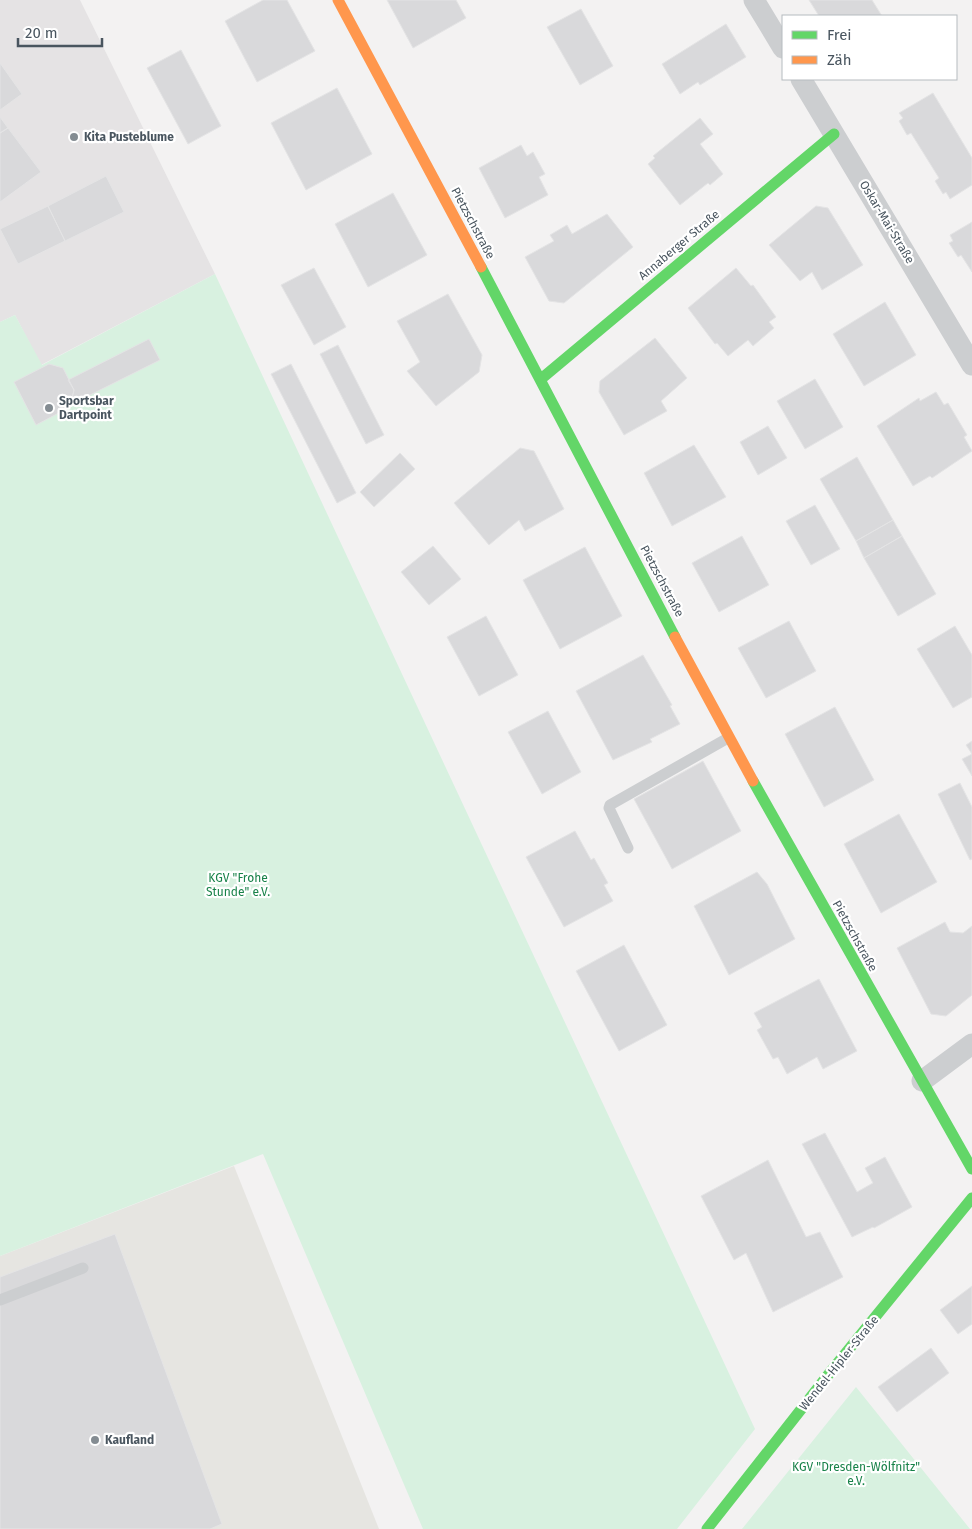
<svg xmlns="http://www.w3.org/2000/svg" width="972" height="1529" viewBox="0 0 972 1529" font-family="'Fira Sans',sans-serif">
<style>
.commercial{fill:#e6e5e1}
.education{fill:#e5e3e4}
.green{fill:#d8f1e0}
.building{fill:#d9d9db;stroke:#e4e4e5}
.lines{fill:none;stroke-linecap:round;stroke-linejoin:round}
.lane{stroke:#ccced0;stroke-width:11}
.street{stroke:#ccced0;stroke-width:21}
.fast{stroke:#63d668;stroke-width:11}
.slow{stroke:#ff974d;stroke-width:11}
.poi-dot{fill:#848c92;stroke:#fff;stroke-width:2}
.labels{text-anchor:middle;stroke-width:4.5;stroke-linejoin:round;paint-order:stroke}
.poi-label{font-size:12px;font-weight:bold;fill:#49555f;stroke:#fff;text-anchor:start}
.street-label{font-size:12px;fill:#49555f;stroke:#fff}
.park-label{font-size:12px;fill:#188249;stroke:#fff}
</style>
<rect width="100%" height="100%" fill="#f3f2f2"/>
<!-- commercial -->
<path class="commercial" d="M234 1166 379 1529H0V1256Z"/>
<!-- education -->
<path class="education" d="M0 0H80L215 274 41 365 15 315 0 322Z"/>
<!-- green -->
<path class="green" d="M215 274 755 1429 677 1529H423L263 1154 0 1256V322L15 315 42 365Z
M856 1387 970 1529H742Z"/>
<!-- building -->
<path class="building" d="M263 0H287L315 51 257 82 225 21Z
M387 0H456L466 18 413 48Z
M809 0H872L882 16H819Z
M581 9 613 66 580 85 547 27Z
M726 24 746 57 700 85 698 82 680 94 662 64Z
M181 50 221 126 188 144 147 68Z
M0 63 22 94 0 110Z
M337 88 372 154 306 190 271 123Z
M933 93 972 158V185L950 199 946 192 943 194 935 181 939 178 911 133 907 135 899 121 903 118 899 113Z
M0 117 8 128 0 133Z
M700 118 713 134 700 144 723 174 710 185 708 183 680 205 648 164 655 158 653 156Z
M8 128 41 172 0 202V133Z
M521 145 527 156 533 152 545 174 539 177 548 195 505 218 479 168Z
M106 176 124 212 65 241 48 206Z
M393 193 427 255 368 287 335 224Z
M48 206 65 241 18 264 0 229Z
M816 206 828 208 863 265 822 290 812 272 800 281 769 245Z
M607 214 633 247 564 303 549 301 525 257 554 241 550 235 567 225 572 234Z
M972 222V272L961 255 958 257 949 243 953 241 950 235Z
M314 268 346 327 314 345 281 285Z
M736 268 751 286 753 285 776 317 769 322 774 328 753 346 748 340 728 356 717 343 715 344 688 308Z
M448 294 482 355 479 372 436 406 407 371 420 362 397 321Z
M885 302 916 355 864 386 833 334Z
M655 338 687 378 661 401 667 411 624 435 599 392 600 381Z
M149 339 160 360 70 405 74 390 68 380Z
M338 345 384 435 366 444 320 354Z
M49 364 63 368 74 390 70 407 36 425 14 382Z
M291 364 356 493 337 503 271 374Z
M815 379 843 427 805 449 777 401Z
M936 392 944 405 948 403 967 435 964 437 972 451 932 478 930 476 913 486 877 426 919 398 920 401Z
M768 426 787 458 758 475 740 442Z
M694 445 726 497 672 526 644 473Z
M520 448 534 451 564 509 525 531 519 520 489 545 454 503Z
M400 453 415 469 374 507 360 492Z
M857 457 893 520 856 541 820 479Z
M815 505 840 549 811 565 786 521Z
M893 520 902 536 864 558 856 541Z
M742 536 769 585 719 612 692 563Z
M902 536 936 594 898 616 864 558Z
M433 546 461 579 429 605 401 572Z
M585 547 622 616 560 649 523 580Z
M486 616 518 675 479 696 447 637Z
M789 621 816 671 766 698 738 648Z
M955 626 972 655V697L953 708 917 649Z
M643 655 672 705 670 706 680 724 650 739 652 742 613 760 576 691Z
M835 707 874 780 824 807 785 734Z
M548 711 581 772 542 794 508 732Z
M972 741V776L962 759 972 754 966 745Z
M703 761 741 831 672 869 634 799Z
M960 783 972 807V859L970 860 938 794Z
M899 814 937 882 881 913 844 844Z
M575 831 591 860 594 858 608 883 604 885 613 901 564 927 526 857Z
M757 872 767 884 795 939 729 975 694 906Z
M945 922 950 932 963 933 972 926V995L946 1016 931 1014 897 948Z
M624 945 667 1025 619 1051 576 971Z
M819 979 857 1051 823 1069 817 1057 787 1074 778 1057 773 1059 757 1030 762 1027 754 1013Z
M825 1133 857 1192 873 1183 865 1168 885 1157 912 1207 874 1228 873 1227 852 1237 802 1144Z
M768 1160 806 1237 820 1232 843 1277 773 1312 746 1253 734 1260 701 1196Z
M115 1234 222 1524 210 1529H0V1277Z
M972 1286V1324L958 1334 940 1310Z
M931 1348 949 1373 897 1412 878 1387Z"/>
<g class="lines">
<!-- lane -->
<path class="lane" d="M628 848 609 808 610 805 728 738
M0 1300 83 1268"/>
<!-- street -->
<path class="street" d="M754 0 783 48
M801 79 972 365
M922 1081 972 1044"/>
<!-- fast -->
<path class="fast" d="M481 267 675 637
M541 379 834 134
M753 781 972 1169
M707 1529 832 1370 972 1198"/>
<!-- slow -->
<path class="slow" d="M338 0 481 267
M675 637 753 781"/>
</g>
<!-- markers -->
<g class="poi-dot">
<circle cx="74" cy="137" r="5"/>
<circle cx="49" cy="408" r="5"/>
<circle cx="95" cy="1440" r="5"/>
</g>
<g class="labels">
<!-- poi labels -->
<g class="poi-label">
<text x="84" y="141">Kita Pusteblume</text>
<text x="59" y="405">Sportsbar<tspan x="59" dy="14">Dartpoint</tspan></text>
<text x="105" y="1444">Kaufland</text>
</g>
<!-- street labels -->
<g class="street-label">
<text transform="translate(887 222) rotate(59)" y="4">Oskar-Mai-Straße</text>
<text transform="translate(473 223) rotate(62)" y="4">Pietzschstraße</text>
<text transform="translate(679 245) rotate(-40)" y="4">Annaberger Straße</text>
<text transform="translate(662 581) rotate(62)" y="4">Pietzschstraße</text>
<text transform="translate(855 936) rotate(61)" y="4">Pietzschstraße</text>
<text transform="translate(839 1363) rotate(-51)" y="4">Wendel-Hipler-Straße</text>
</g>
<!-- park labels -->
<g class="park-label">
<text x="238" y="882">KGV "Frohe<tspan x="238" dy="14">Stunde" e.V.</tspan></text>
<text x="856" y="1471">KGV "Dresden-Wölfnitz"<tspan x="856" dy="14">e.V.</tspan></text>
</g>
</g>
<!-- legend -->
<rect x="782" y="15" width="175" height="65" fill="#ffffff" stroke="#b6bbbf"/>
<rect x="792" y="31" width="25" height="8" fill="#63d668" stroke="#b6bbbf"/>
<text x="827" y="40" font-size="15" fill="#49555f">Frei</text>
<rect x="792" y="56" width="25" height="8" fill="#ff974d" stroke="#b6bbbf"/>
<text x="827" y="65" font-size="15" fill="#49555f">Zäh</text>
<!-- scale -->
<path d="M18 38v8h84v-8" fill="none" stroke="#49555f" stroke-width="2.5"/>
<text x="25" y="38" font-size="15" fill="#49555f" stroke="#ffffff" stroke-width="4" paint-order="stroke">20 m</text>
</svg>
